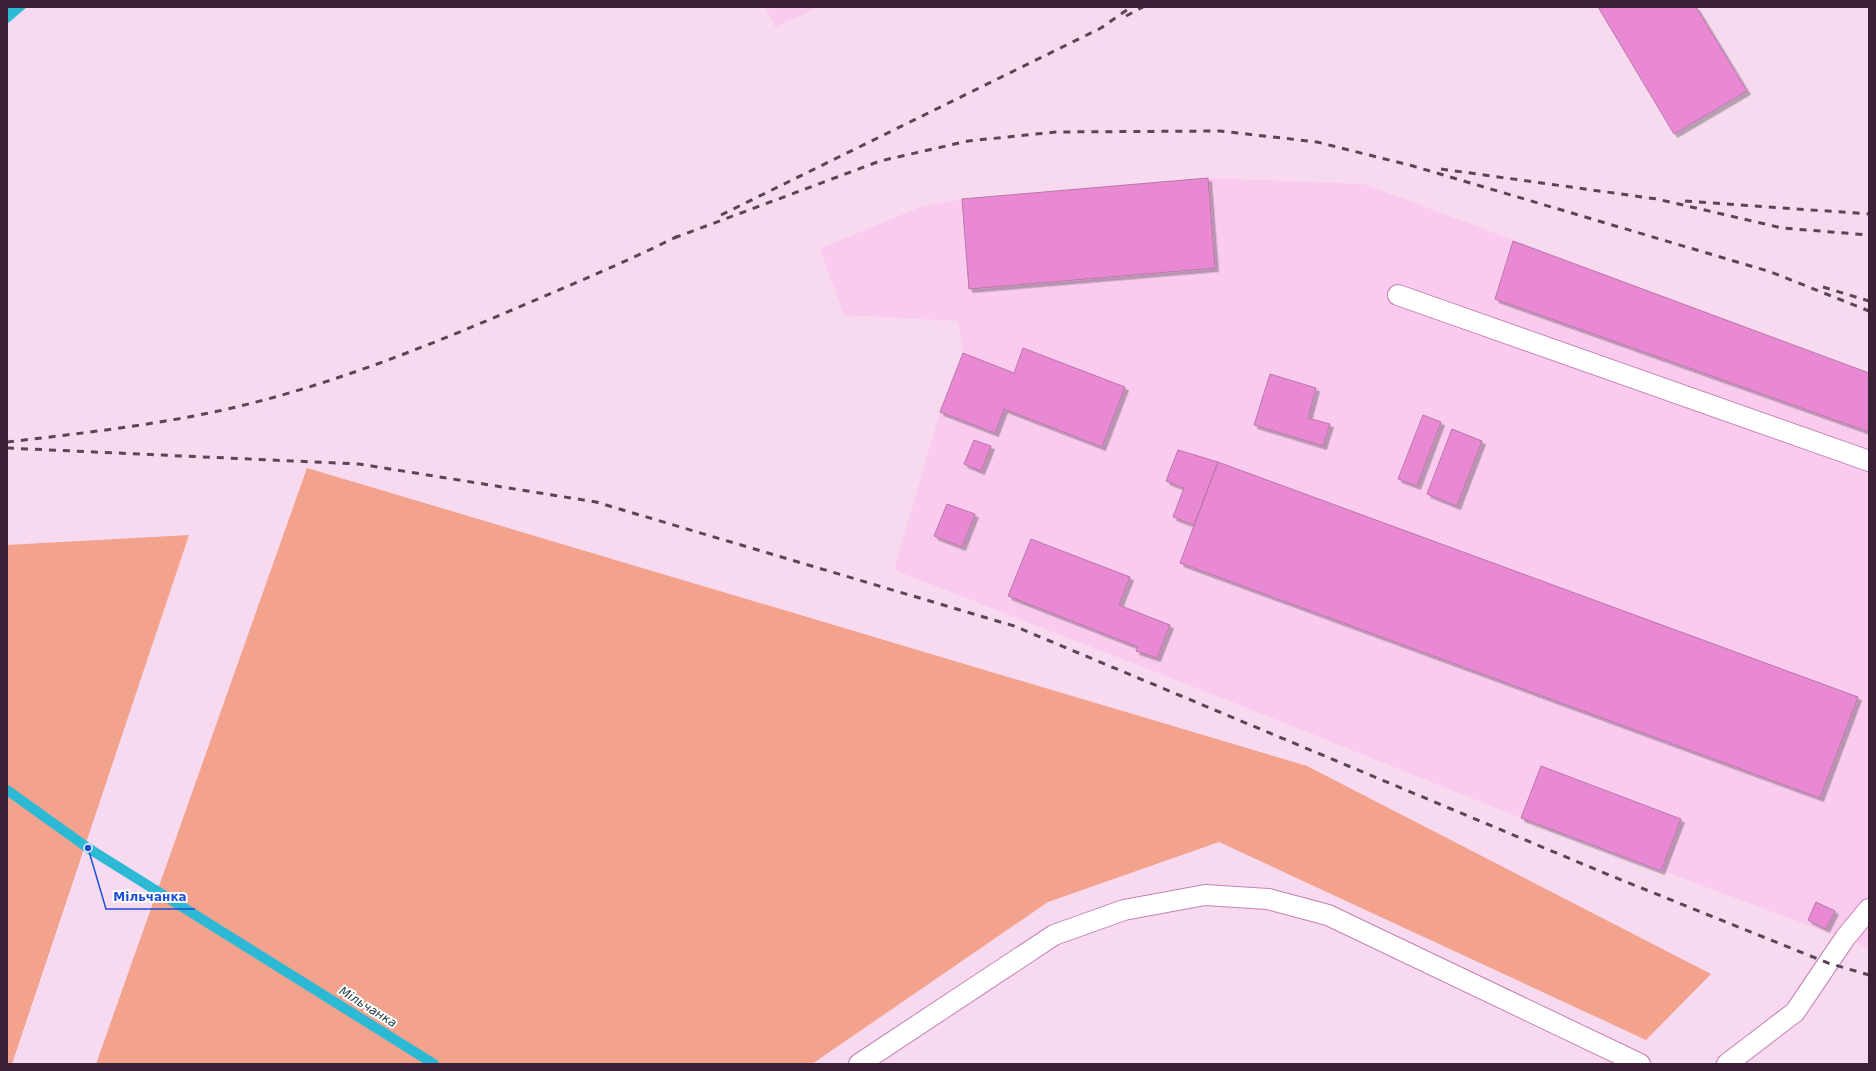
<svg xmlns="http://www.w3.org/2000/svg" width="1876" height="1071" viewBox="0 0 1876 1071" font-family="'DejaVu Sans',sans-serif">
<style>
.built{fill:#facbee}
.green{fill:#f2a28d}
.water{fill:#2cb9d5}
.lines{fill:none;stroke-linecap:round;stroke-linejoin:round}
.stream{stroke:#2cb9d5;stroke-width:10}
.building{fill:#e989d4;stroke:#b877a9;filter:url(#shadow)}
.lane-casing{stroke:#c381b4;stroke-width:22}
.lane{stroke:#fff;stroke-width:20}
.rail{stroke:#5e4357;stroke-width:3;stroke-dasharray:7 7;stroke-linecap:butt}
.labels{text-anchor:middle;stroke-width:4;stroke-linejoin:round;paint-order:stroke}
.water-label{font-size:12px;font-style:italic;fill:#1d3940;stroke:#fff}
.leader{fill:none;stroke:#1d4ed8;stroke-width:1.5}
.callout-dot{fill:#1d4ed8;stroke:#fff;stroke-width:1.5}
.callout-label{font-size:12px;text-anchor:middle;font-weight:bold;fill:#1d4ed8;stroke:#fff;stroke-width:4;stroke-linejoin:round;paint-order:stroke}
</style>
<defs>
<filter id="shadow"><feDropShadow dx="3.5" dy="3.5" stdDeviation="0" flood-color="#0004"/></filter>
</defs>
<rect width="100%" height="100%" fill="#f7daef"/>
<!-- built -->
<path class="built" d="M765 7H819L775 27Z
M1208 178 1364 184 1869 373V948L1521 818 1235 703 894 570 940 412 963 353 958 321 844 315 820 249 920 207 962 199Z"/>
<!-- green -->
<path class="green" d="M307 468 1307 766 1711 974 1646 1040 1219 842 1048 902 812 1064H96Z
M189 535 12 1064H7V545Z"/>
<!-- water -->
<path class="water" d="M7 7H27L7 24Z"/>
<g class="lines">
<!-- stream -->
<path class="stream" d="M7 790 88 848 434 1064"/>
</g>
<!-- building -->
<path class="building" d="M1598 7H1696L1747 91 1674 134Z
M1208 178 1215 268 969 289 962 199Z
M1513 241 1869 373V432L1495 299Z
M1023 348 1125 387 1102 447 1004 409 995 433 940 412 963 353 1014 373Z
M1270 374 1316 388 1308 418 1330 424 1323 446 1254 425Z
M1423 415 1441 422 1417 486 1398 479Z
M1452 429 1482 441 1457 506 1427 494Z
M974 440 991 446 981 471 964 464Z
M1178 450 1218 462 1194 525 1173 517 1184 488 1166 481Z
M1218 462 1858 697 1820 798 1180 563Z
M947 504 975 514 962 547 934 536Z
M1031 539 1130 577 1119 605 1170 625 1157 658 1136 651 1138 647 1008 596Z
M1541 766 1681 819 1661 871 1521 818Z
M1816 902 1835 911 1826 929 1808 920Z"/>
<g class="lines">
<!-- lane casing -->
<g class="lane-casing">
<path id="lane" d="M1398 295 1869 461
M859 1064 1054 935 1124 910 1205 895 1268 899 1328 915 1640 1064
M1727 1064 1795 1012 1845 938 1869 909"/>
</g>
<!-- lane -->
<use href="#lane" class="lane"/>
<!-- rail -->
<path class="rail" d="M1126 16 1143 7
M1441 169 1657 199 1782 228 1869 235
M1685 201 1869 214
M721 215 1101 28 1131 7
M674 238 880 161 968 141 1056 132 1220 131 1317 142 1413 166 1771 272 1869 311
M1823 287 1869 301
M7 442C76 434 146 426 214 412 317 390 416 351 512 310 568 286 624 263 678 236
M7 448 359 464 596 502 1014 626 1609 875 1828 963 1869 975"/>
</g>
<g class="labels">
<!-- water labels -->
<g class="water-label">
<text transform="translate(368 1007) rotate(32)" y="4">Мільчанка</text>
</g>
</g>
<!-- callouts -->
<path class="leader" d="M88 848L106 909H195"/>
<circle class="callout-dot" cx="88" cy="848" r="4"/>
<g class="callout-label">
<text x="150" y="901">Мільчанка</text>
</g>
<!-- border -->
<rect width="1876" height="1071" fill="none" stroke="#3b2135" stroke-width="16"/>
</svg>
